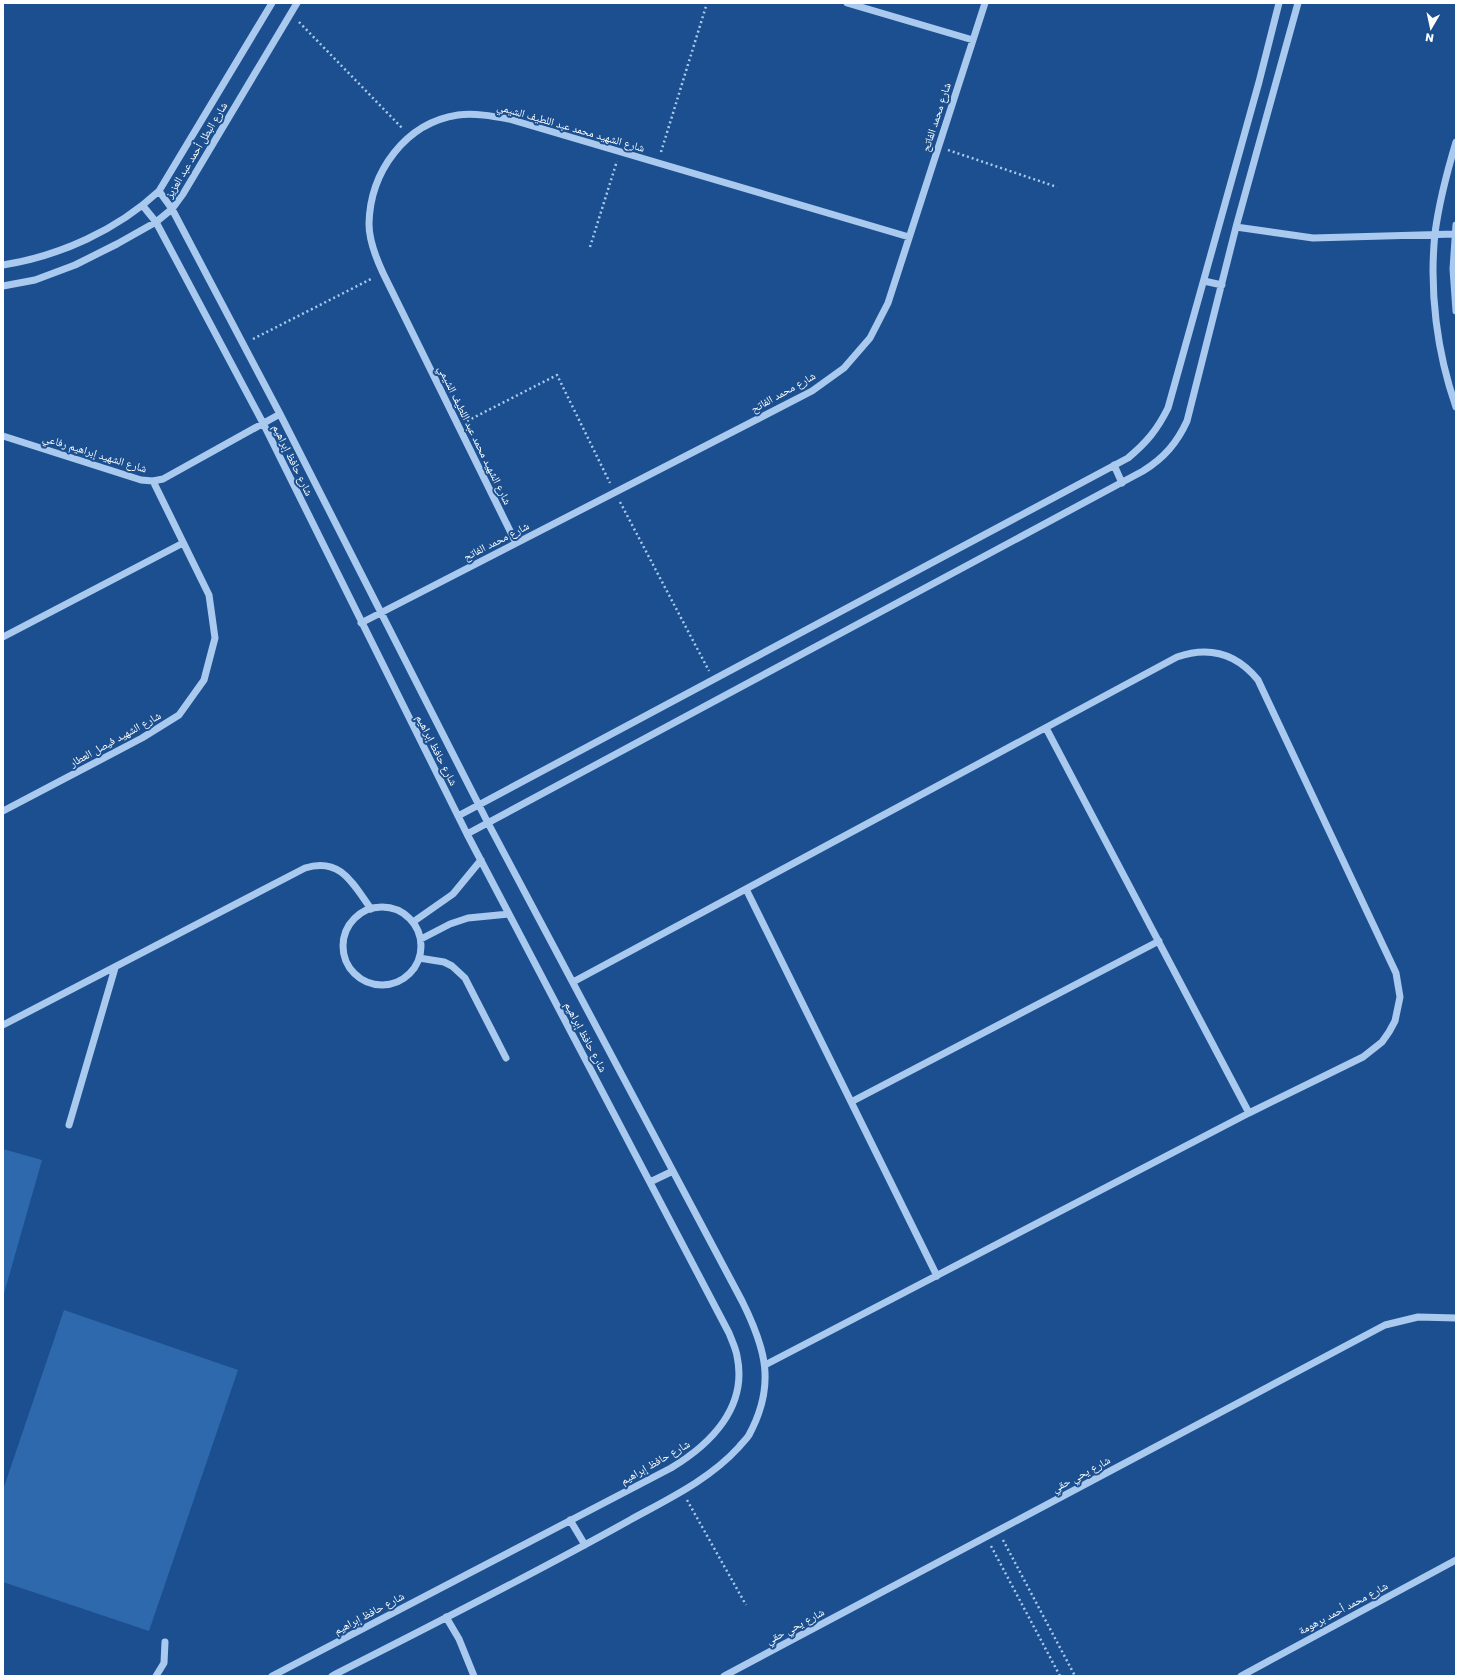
<svg xmlns="http://www.w3.org/2000/svg" width="1459" height="1679" viewBox="0 0 1459 1679" font-family="Poppins,'Noto Naskh Arabic',sans-serif">
<style>
.green{fill:#2e69ad}
.lines{fill:none;stroke-linecap:round;stroke-linejoin:round}
.path{stroke:#a9c9ee;stroke-width:2.5;stroke-dasharray:2 3;stroke-linecap:butt}
.minor{stroke:#a9c9ee;stroke-width:7}
.labels{text-anchor:middle;stroke-width:4;stroke-linejoin:round;paint-order:stroke}
.street-label{font-size:11px;fill:#fff;stroke:#1b4f8f}
</style>
<rect width="100%" height="100%" fill="#1b4f8f"/>
<!-- green -->
<path class="green" d="M3 1149 42 1160 3 1297Z
M64 1310 238 1370 149 1631 3 1582V1490Z"/>
<g class="lines">
<!-- path -->
<path class="path" d="M299 22 403 129
M948 150 1057 187
M661 152 707 3
M590 247 617 161
M253 339 373 278
M467 421 557 375 610 483
M620 502 709 671
M687 1500 746 1605
M1003 1540 1075 1676
M991 1546 1060 1676"/>
<!-- minor -->
<path class="minor" d="M847 3 973 40
M1456 142C1447 172 1439 202 1435 233 1429 291 1437 353 1456 407
M159 191 172 209 280 414 488 823 742 1301C766 1349 776 1385 749 1435 746 1440 742 1443 739 1447 709 1480 668 1499 630 1520 532 1575 432 1625 332 1676
M143 206 156 222 263 423 467 834 729 1333C732 1341 736 1349 737 1356 748 1407 711 1444 671 1468L272 1676
M1456 225 1453 269 1456 311
M1236 227 1313 238 1455 234
M3 265C60 256 117 230 159 191L272 3
M1204 281 1222 285
M3 286 35 280 75 265 117 244 156 222 172 209 183 194 297 3
M3 436 141 480 153 481 163 479 280 414
M1114 465 1122 483
M516 543 383 273C376 258 369 241 369 224 370 172 405 123 458 115 475 113 492 116 509 119L909 237
M361 623 812 391 844 368 870 338 888 303 985 3
M3 637 183 543
M1046 728 1249 1113
M3 811 142 738 179 715 204 680 215 638 209 595 153 481
M458 816 1128 458C1147 442 1157 430 1168 408L1259 82 1279 3
M467 834 1143 471C1164 458 1177 443 1187 421L1236 227 1298 3
M746 889 937 1276
M343 946a39 39 0 1 1 78 0a39 39 0 1 1-78 0Z
M413 922 453 894 481 860
M421 939 450 924 468 918 509 914
M419 958 444 962 452 966 465 978 506 1058
M573 982 1177 657C1209 646 1236 653 1258 680L1396 973 1400 997 1395 1021 1389 1032 1382 1042 1363 1057 1249 1113 765 1365
M3 1025 305 868C341 857 353 884 371 909
M851 1102 1159 941
M69 1125 115 968
M650 1182 673 1171
M570 1520 585 1545
M446 1617 459 1639 474 1676
M156 1676 164 1663 165 1642
M724 1676 1385 1325 1418 1317 1456 1318
M1241 1676 1456 1560"/>
</g>
<g class="labels">
<!-- street labels -->
<g class="street-label">
<text transform="translate(936 117) rotate(-72)" y="4">شارع محمد الفاتح</text>
<text transform="translate(571 127) rotate(16)" y="4">شارع الشهيد محمد عبد اللطيف الشيمي</text>
<text transform="translate(196 150) rotate(-59)" y="4">شارع البطل أحمد عبد العزيز</text>
<text transform="translate(783 392) rotate(-29)" y="4">شارع محمد الفاتح</text>
<text transform="translate(475 435) rotate(64)" y="4">شارع الشهيد محمد عبد اللطيف الشيمي</text>
<text transform="translate(95 453) rotate(17)" y="4">شارع الشهيد إبراهيم رفاعي</text>
<text transform="translate(293 460) rotate(64)" y="4">شارع حافظ إبراهيم</text>
<text transform="translate(496 541) rotate(-27)" y="4">شارع محمد الفاتح</text>
<text transform="translate(115 739) rotate(-29)" y="4">شارع الشهيد فيصل العطار</text>
<text transform="translate(437 750) rotate(63)" y="4">شارع حافظ إبراهيم</text>
<text transform="translate(586 1037) rotate(62)" y="4">شارع حافظ إبراهيم</text>
<text transform="translate(655 1462) rotate(-30)" y="4">شارع حافظ إبراهيم</text>
<text transform="translate(1081 1474) rotate(-28)" y="4">شارع يحي حقي</text>
<text transform="translate(1343 1608) rotate(-28)" y="4">شارع محمد أحمد برهومة</text>
<text transform="translate(369 1613) rotate(-28)" y="4">شارع حافظ إبراهيم</text>
<text transform="translate(795 1626) rotate(-28)" y="4">شارع يحي حقي</text>
</g>
</g>
<!-- border -->
<rect width="1459" height="1679" fill="none" stroke="#ffffff" stroke-width="8"/>
<!-- north arrow -->
<g transform="translate(1431 28) rotate(189)" stroke="#1b4f8f" stroke-width="3" paint-order="stroke">
<path d="M0-3L7 15L0 10L-7 15Z" fill="#ffffff"/>
<text y="-6" font-size="11" font-weight="bold" text-anchor="middle" fill="#ffffff">N</text>
</g>
</svg>
